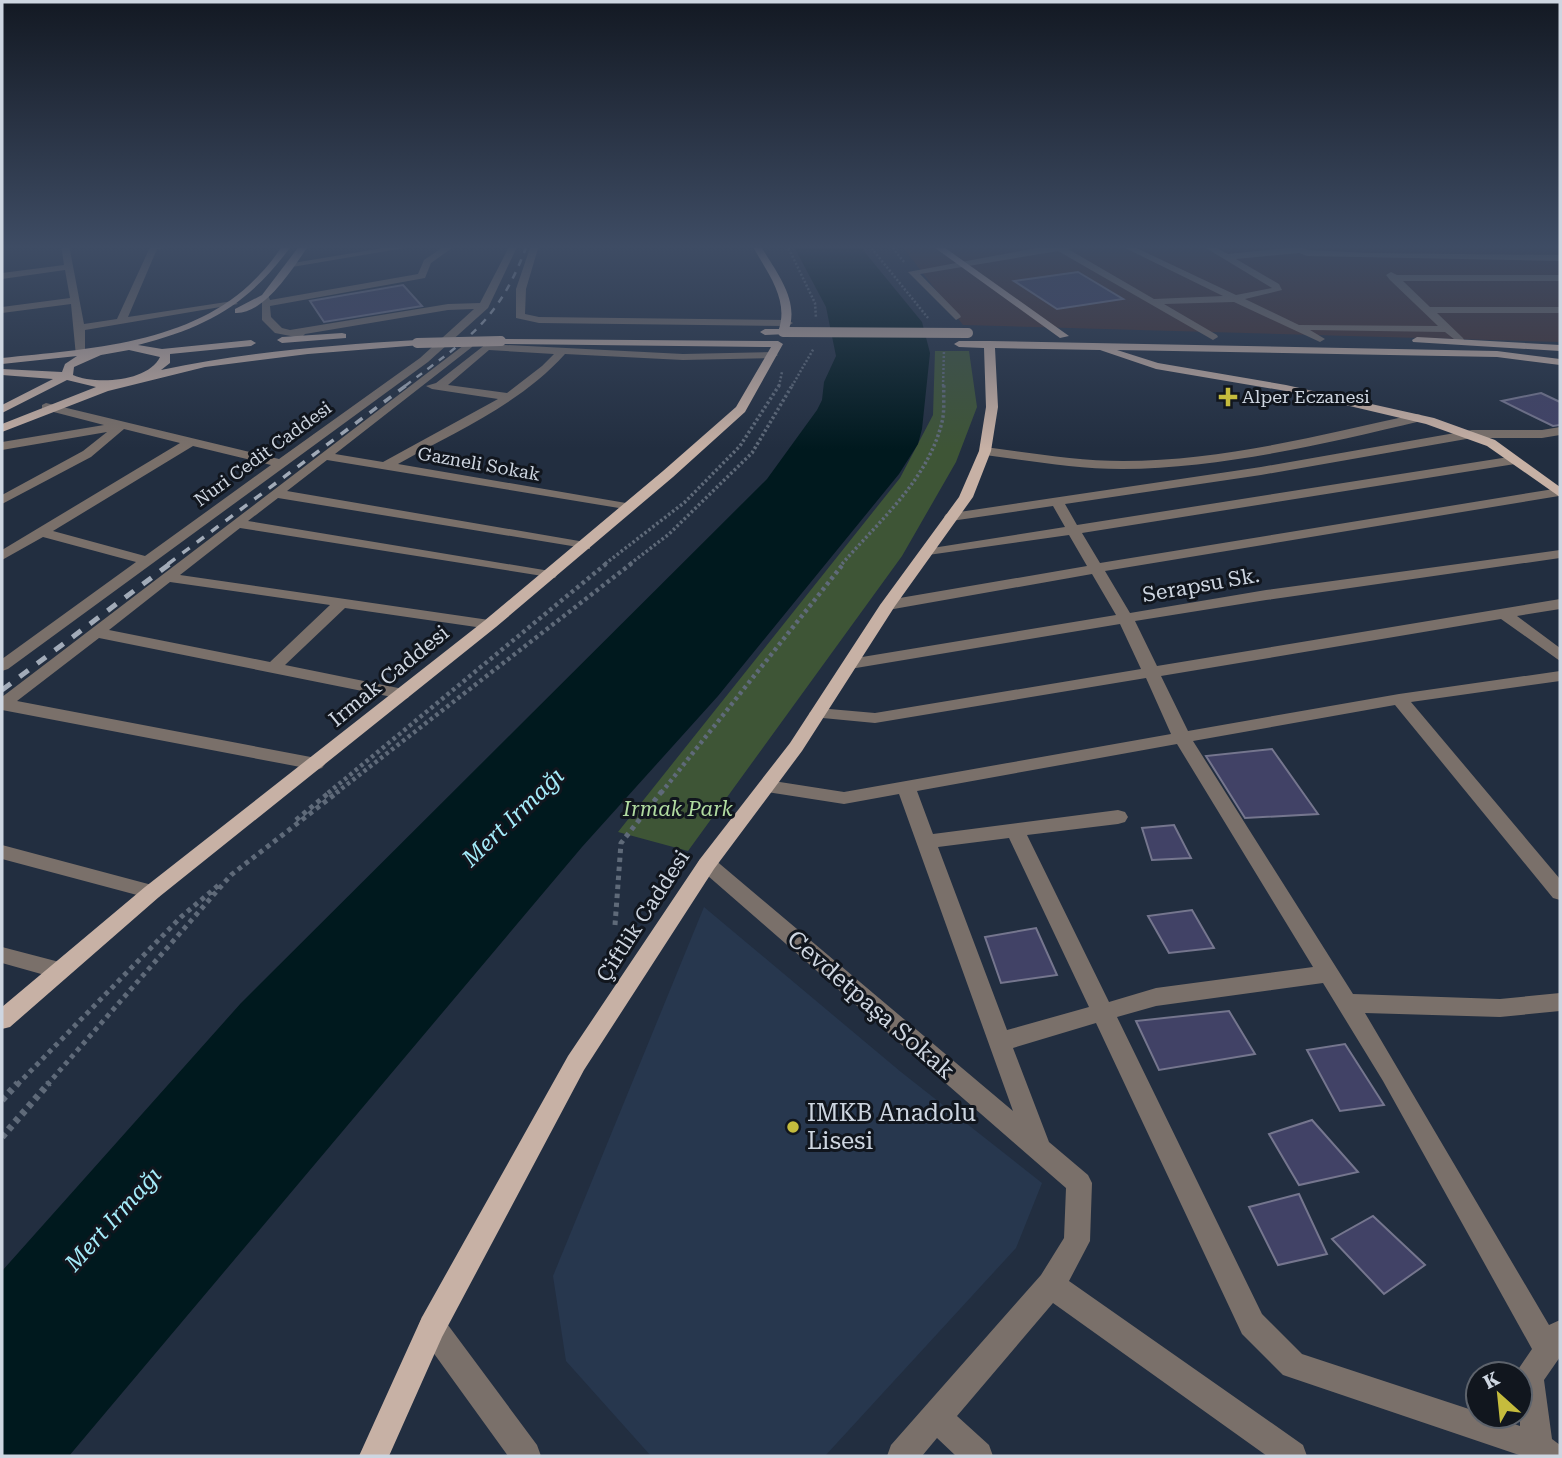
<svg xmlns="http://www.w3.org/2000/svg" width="1562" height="1458" viewBox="0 0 1562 1458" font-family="'Roboto Serif',serif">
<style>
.commercial{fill:#432f30}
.built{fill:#27374e}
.green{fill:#3e5536}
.water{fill:#00191e}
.building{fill:#414266;stroke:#75768e;stroke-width:2}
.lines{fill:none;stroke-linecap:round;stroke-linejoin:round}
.path-far4{stroke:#5f6a79;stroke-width:2.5;stroke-dasharray:2 2;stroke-linecap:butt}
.path-far3{stroke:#5f6a79;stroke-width:3.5;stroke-dasharray:2.5 2.5;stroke-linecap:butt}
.path-far2{stroke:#5f6a79;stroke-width:4.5;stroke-dasharray:3.5 3.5;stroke-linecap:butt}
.path-far1{stroke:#5f6a79;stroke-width:5;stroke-dasharray:4.5 4.5;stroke-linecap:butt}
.path{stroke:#5f6a79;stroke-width:7;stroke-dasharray:5 5;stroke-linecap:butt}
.minor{fill:#7a706a;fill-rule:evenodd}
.major{fill:#c7b1a5;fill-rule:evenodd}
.rail-far2{stroke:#a2abb8;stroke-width:2.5;stroke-dasharray:7 7;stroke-linecap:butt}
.rail-far1{stroke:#a2abb8;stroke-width:3.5;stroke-dasharray:9 9;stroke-linecap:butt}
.rail{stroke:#a2abb8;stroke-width:5;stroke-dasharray:11 11;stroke-linecap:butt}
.major-bridge{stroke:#c7b1a5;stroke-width:10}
.poi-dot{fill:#c5bc3d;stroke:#11161e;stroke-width:2.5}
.labels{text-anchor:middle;stroke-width:6;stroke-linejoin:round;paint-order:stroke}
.far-poi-label{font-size:18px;fill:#ced6e1;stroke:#11161e;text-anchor:start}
.far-street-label{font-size:18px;fill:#ced6e1;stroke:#11161e}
.street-label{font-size:21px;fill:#ced6e1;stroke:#11161e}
.park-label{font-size:21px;font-style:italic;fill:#b0dba0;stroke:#11161e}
.water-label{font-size:23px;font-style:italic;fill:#a5ecfa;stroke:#11161e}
.near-street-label{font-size:24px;fill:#ced6e1;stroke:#11161e}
.near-poi-label{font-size:24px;fill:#ced6e1;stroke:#11161e;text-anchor:start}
</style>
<rect width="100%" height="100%" fill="#222e40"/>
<!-- commercial -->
<path class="commercial" d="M901 245H1560V342L963 325Z"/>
<!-- built -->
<path class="built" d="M704 907 901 1072 1042 1183 1016 1248 825 1456H651L566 1361 553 1276Z"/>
<!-- green -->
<path class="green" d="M935 351H969L977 407 956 462 902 556 688 851 618 832 900 478 933 415Z"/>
<!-- water -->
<path class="water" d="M793 245H859L922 322 930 353 922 429 918 444 899 474 718 696 582 847 69 1456H2V1271L241 1003 767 479 817 410 822 400 824 382 836 356 826 307Z"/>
<!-- building -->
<path class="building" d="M1078 272 1123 299 1057 309 1014 281Z
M403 285 422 306 324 322 310 301Z
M1541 393 1560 402V425L1553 426 1502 401Z
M1272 749 1318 814 1245 818 1206 756Z
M1174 825 1191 858 1152 860 1142 828Z
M1192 910 1214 948 1169 953 1148 916Z
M1036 928 1057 975 1001 983 985 937Z
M1229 1011 1255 1054 1159 1070 1136 1021Z
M1345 1044 1384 1105 1340 1111 1307 1050Z
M1312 1120 1358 1172 1299 1185 1269 1134Z
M1299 1194 1327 1254 1278 1265 1249 1207Z
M1373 1216 1425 1265 1384 1294 1332 1239Z"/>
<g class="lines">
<!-- path-far4 -->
<path class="path-far4" d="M787 245 815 303 816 318
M869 245 928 318
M890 245 905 263
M779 386 782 372
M792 386 814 348
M943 386 944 350"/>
<!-- path-far3 -->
<path class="path-far3" d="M605 564 685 502 740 446 780 384
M630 564 669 534 752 453 793 384
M842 564C879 521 928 480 942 422 945 410 943 396 944 384"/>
<!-- path-far2 -->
<path class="path-far2" d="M328 793 607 563
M336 793 632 563
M661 793 844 563"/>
<!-- path-far1 -->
<path class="path-far1" d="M296 820 331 791
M615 925 621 843 662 791
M17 1085 181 917 220 884
M47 1085 231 875 339 791"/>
<!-- path -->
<path class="path" d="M2 1100 18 1083
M2 1137 49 1083"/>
<!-- minor -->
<path class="minor" d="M2 245H17L2 249Z
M61 245H69L84 324 117 319 151 245H194L157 249 128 317 233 301 238 304 85 330V354L76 356 71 304 2 313V307L70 298 65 270 2 279V273L64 265Z
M401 245H422L292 267 287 264Z
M446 245H456L431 263 425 278 270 306 271 317 282 328 290 330 448 304 480 303 510 245H518L488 308 428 362 8 669 2 671V659L136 562 43 537 2 560V550L180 443 124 429 91 457 2 504V495L83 451 107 432 2 450V442L104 425 42 409V405L46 403 279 459 420 358 474 309 448 310 305 334 301 338 275 333 262 320V295H268L270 300 418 274 424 260ZM193 446 271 465 145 556 53 531Z
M531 245H539L526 289 525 314 539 317 788 320 793 323 788 326 539 323 516 318V289Z
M1052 245H1080L1068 249 1154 299 1223 296 1119 245H1130L1236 295 1272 288 1201 245H1211L1228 254 1288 248 1284 245H1296L1308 250 1369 253 1560 255V261L1307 256 1299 253 1236 259 1279 284 1282 290 1245 299 1299 325 1438 326 1390 280 1386 275 1391 272 1397 275H1560V281H1403L1430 307H1560V313H1437L1463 338 1464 340 1459 343 1445 332 1310 330 1325 339 1320 342 1234 302 1164 304 1217 335 1218 337 1213 340 1058 251 920 274 960 315 961 317 956 320 908 272Z
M468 342 473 345 472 347 335 454 383 462 498 399 432 389 426 386 436 383 486 344 683 354 773 352 778 355 773 358 683 360 565 354C519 405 456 431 398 464L626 503 631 504V510L327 460 287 491 585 542 590 543V549L278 498 248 521 550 571 557 575 555 578 240 528 180 575 496 621 498 624 490 629 345 608 285 665 408 690 410 694 408 698 402 699 99 638 17 701 316 758 325 764 322 768 316 770 2 710V697ZM489 350 554 354 542 366 507 393 448 385ZM170 582 330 605 270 662 109 630Z
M1417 414 1421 415V421C1324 444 1223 468 1122 469 1076 469 1031 461 985 455L979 451 985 447C1031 453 1077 461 1123 461 1223 461 1320 435 1417 414Z
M1560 427V435L1542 438H1472L1261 475 1065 504 1077 525 1515 456 1521 460 1515 464 1082 533 1100 563 1560 488 1559 496 1105 571 1130 613 1266 590 1560 550V558L1266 600 1135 621 1157 666 1560 599V609L1517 616 1560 648V661L1501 619 1161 676 1188 731 1399 694 1560 671V681L1411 702 1560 879V900L1553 898 1395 705 1193 741 1353 994 1500 999 1560 993V1011L1500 1017 1365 1013 1549 1325 1560 1320V1357L1544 1380 1552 1439 1560 1445V1456H1522L1283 1375 1242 1334 1096 1023 1013 1048 1049 1142 1088 1175 1092 1183 1090 1241 1069 1281 1303 1445 1307 1456H1267L1053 1303 957 1416 989 1445 993 1456H956L937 1438 922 1456H887L891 1445 1041 1275 1064 1238 1066 1188 700 869 697 864 700 859H714L1013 1111 899 794 844 804 767 792 758 786 767 780 844 792 1171 734 1146 678 875 723 812 717 809 713 818 708 875 713 1141 669 1120 624 850 669 844 667 842 664 850 659 1116 615 1092 574 888 610 883 608 880 605 888 600 1087 566 1069 535 921 556V550L926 549 1065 527 1053 506 951 521 944 517 946 514 1261 467 1472 430H1542ZM1177 744 1313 967 1156 988 1109 1002 1027 835 1118 824 1125 822 1128 817 1125 812 1118 810 933 834 917 791ZM1009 838 1089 1007 1007 1030 938 847ZM1323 983 1383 1081 1532 1349 1515 1374H1520V1426L1491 1416H1478V1412L1302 1354 1262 1314 1117 1017 1156 1006Z
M2 845 152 885 159 887 162 892 159 897 152 899 2 859Z
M2 947 67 964 70 970 67 976 59 979 2 963Z
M432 1313 442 1317 537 1445 541 1456H508L422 1337 418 1327 422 1317Z"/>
<!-- major -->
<path class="major" d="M283 245H292C249 304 208 327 138 345L162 349 251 340 256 343 251 346 170 354V363L161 370C246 352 331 345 417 340L421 341V345L308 354 205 367 108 391 2 432V424L96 387 67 380 2 413V405L53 379 2 375V369L62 372 65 364 77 356 2 364V358C89 349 197 344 260 274 269 265 276 255 283 245ZM129 350 160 357C148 382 95 385 73 375L74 367 101 355Z
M300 245H309C294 266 265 315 235 313V309L262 295Z
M752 245H760C776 272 802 302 787 334L765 335 760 332 765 329H779C789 298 766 271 752 245Z
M931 245H941L1069 336 1060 338Z
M342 333 346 334V338L282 343 277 340 282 337Z
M1417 337 1560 345V351L1413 342 1412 340Z
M497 339 778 341 783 344 745 412 673 477 496 627 159 897 10 1027 2 1029V1007L145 887 484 621 663 471 736 407 771 347 501 344 497 343Z
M989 341 1497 351 1560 359V365L1497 357 1117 350 1158 363 1286 385 1434 418 1495 440 1560 487V497L1487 446 1426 424 1286 391 1156 369 1100 350 995 348 998 407 991 451 973 497 895 606 802 751 714 869 584 1070 442 1337 389 1456H359L422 1317 568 1056 700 859 790 743 880 605 959 497 979 451 986 407 984 348 959 347 954 344 959 341Z"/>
<!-- rail-far2 -->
<path class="rail-far2" d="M405 386C468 338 498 323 527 245"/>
<!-- rail-far1 -->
<path class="rail-far1" d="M168 564 408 384"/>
<!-- rail -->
<path class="rail" d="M2 690 171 563"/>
<!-- major-bridge -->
<path class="major-bridge" d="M783 332 968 333
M417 343 501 341"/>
</g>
<!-- sky -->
<linearGradient id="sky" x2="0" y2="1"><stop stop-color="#131923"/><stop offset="0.55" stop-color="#3e4c64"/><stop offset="1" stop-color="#3e4c64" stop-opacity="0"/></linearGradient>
<rect width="1562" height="449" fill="url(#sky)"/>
<!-- markers -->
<g class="poi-dot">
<path d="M1224.5 386.5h7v7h7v7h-7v7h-7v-7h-7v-7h7z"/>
<circle cx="793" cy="1127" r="7"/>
</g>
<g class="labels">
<!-- far-poi labels -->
<g class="far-poi-label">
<text x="1242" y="403">Alper Eczanesi</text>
</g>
<!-- far-street labels -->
<g class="far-street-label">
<text transform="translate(263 454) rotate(-36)" y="6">Nuri Cedit Caddesi</text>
<text transform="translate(479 464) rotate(10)" y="6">Gazneli Sokak</text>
</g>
<!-- street labels -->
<g class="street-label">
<text transform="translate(1201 585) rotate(-10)" y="7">Serapsu Sk.</text>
<text transform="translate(389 676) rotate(-39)" y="7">Irmak Caddesi</text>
<text transform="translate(643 916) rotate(-57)" y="7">Çiftlik Caddesi</text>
</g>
<!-- park labels -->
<g class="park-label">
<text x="678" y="816">Irmak Park</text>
</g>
<!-- water labels -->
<g class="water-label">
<text transform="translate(513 817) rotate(-44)" y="8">Mert Irmağı</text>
<text transform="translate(113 1219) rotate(-48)" y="8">Mert Irmağı</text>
</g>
<!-- near-street labels -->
<g class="near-street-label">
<text transform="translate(871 1005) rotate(41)" y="8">Cevdetpaşa Sokak</text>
</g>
<!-- near-poi labels -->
<g class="near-poi-label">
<text x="807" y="1121">IMKB Anadolu<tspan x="807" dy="28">Lisesi</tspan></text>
</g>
</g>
<!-- border -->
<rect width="1562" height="1458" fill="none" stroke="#ced6e1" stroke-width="7"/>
<!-- north arrow -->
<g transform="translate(1499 1395) rotate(333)"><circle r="33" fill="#11161e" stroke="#5d636c" stroke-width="2"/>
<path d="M0-5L12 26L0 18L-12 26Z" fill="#c5bc3d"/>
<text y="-10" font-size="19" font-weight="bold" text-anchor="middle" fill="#ced6e1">K</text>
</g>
</svg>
